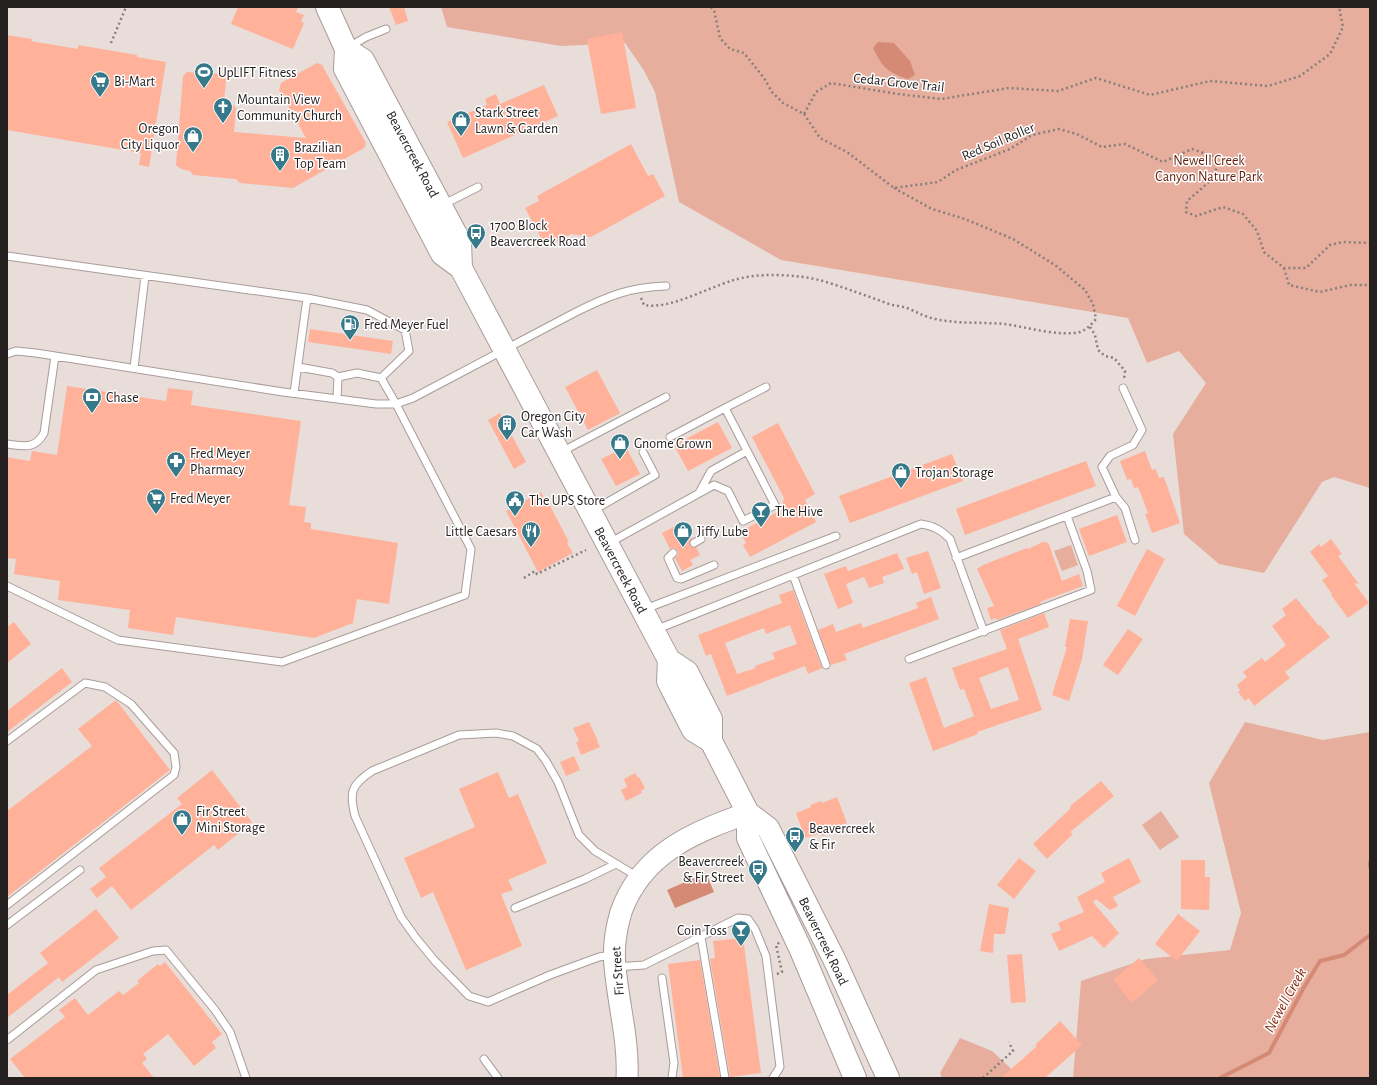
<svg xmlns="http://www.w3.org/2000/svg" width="1377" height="1085" viewBox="0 0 1377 1085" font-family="'Alegreya Sans',sans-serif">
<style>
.green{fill:#e7ae9d}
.water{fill:#d58a75}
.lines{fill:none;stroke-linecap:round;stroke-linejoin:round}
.stream{stroke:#d58a75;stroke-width:4}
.building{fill:#ffb19a;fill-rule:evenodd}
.lane-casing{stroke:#a89c99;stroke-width:9}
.secondary-casing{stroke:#a89c99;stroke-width:23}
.primary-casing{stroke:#a89c99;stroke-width:24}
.path{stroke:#867f7c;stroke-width:2.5;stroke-dasharray:2 3;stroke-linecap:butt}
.lane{stroke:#fff;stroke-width:7}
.secondary{stroke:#fff;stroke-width:21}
.primary{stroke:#fff;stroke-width:22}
.labels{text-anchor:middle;stroke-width:3;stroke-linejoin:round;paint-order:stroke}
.poi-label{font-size:14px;fill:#252120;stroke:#fff;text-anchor:start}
.street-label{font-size:14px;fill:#252120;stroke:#fff}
.park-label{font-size:14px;fill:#621e0a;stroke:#fff}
.water-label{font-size:15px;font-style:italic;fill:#82290d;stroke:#fff}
</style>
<rect width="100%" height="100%" fill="#e9ddd9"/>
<!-- green -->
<path class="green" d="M441 7H1370V488L1334 477 1322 482 1264 573 1219 564 1184 534 1173 434 1206 383 1179 351 1147 363 1128 318 781 260 679 202 655 92 643 69 625 43 561 46 447 27Z
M1071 545 1078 565 1062 571 1054 551Z
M1245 722 1323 740 1370 732V1078H1073L1081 981 1146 959 1230 950 1241 913 1209 783Z
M1161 811 1179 837 1160 850 1142 825Z
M960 1038 992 1051 1021 1078H942L940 1073Z"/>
<!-- water -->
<path class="water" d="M878 42 894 43 910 61 915 75 908 79C887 72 883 68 873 48Z
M706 873 714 892 675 908 667 890Z"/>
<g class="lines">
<!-- stream -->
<path class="stream" d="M1370 862V867
M1220 1078 1269 1053 1303 989 1320 961 1344 955 1370 935"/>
</g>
<!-- building -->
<path class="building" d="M238 7H298L296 12 304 15 301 21 304 23 293 49 231 24Z
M389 7H404L408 21 396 25Z
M622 32 636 108 601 114 587 39Z
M7 35 32 39 31 41 78 49V45L137 55V57L166 62 149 167 139 165 141 153 7 130Z
M317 63 322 65 366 143 364 148 293 188 240 183 236 179 193 175 190 171 181 169 176 165 183 76 187 72 223 74 226 79 224 103 232 104 236 108 234 132 306 138 279 90 281 83Z
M544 85 558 116 463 158 447 122 487 105 485 99 496 94 500 104Z
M631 144 648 176 653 174 665 196 591 237 571 234 546 247 525 208 539 201 537 196Z
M310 329 393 341 391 354 308 342Z
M597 370 620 413 588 430 565 387Z
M67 386 166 401 168 388 193 391 191 405 301 421 289 505 306 507 304 522 311 523V529L398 543 389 604 357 599 353 623 314 638 176 617 173 635 128 628 130 610 58 600 60 581 14 574 16 559 7 558V457L30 461 32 451 57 455Z
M500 413 526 462 514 469 488 420Z
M718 422 732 448 688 471 674 445Z
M778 423 815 494 805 500 816 522 750 557 743 545 746 543 740 532 781 510 784 498 752 437Z
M626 447 640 474 616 486 601 459Z
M1145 451 1152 470 1156 469 1159 478 1164 477 1180 523 1152 533 1145 514 1148 513 1138 487 1134 488 1131 479 1127 480 1120 461Z
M952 454 963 481 850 523 839 496Z
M1086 461 1096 486 965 535 956 509Z
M541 492 546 503 548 502 569 542 567 543 573 553 538 572 506 511Z
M1117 515 1127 542 1089 556 1079 529Z
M683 522 692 539 690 541V545L692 547H696L700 555 690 560 693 565 682 571 675 558 678 555V551L675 548 670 549 662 533Z
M1331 539 1342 554 1338 556 1359 584 1354 583 1369 603 1348 618 1331 595 1332 594 1322 580 1328 576 1310 552 1319 544 1321 547Z
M1045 541V543L1048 542 1062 581 1079 574 1083 586 1040 602 1041 604 997 620 996 618 991 620 987 608 994 606 977 569 983 565 1006 556 1027 548 1028 549Z
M1147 549 1165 559 1135 616 1117 606Z
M928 551 941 588 924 594 917 572 912 574 906 558Z
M897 553 904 569 882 577 884 583 869 588 864 577 846 584 853 603 838 609 824 574 846 566 848 571Z
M793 590 822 668 808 674 805 666 727 696 711 654 706 656 698 635 782 603 779 595ZM790 625 797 644 772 653 775 659 755 666 756 668 737 674 725 643 764 628 766 634Z
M931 597 939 619 844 654 847 660 831 665 818 630 833 624 836 632 861 623 863 628 918 608 916 603Z
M1296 598 1319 626 1320 625 1330 637 1285 672 1290 678 1254 706 1249 698 1245 701 1238 692 1240 690 1237 685 1247 677 1243 672 1262 658 1265 662 1286 645 1272 626 1286 615 1282 609Z
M1044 613 1049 627 1018 639 1042 710 977 732 978 734 933 751 909 683 926 677 944 728 974 716 964 689 960 690 952 668 1007 649 1000 630ZM1008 667 1019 700 991 709 979 678Z
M1070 619 1088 621 1082 659 1069 701 1052 695 1067 647H1065Z
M14 622 31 644 7 663V627Z
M1128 629 1143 639 1118 675 1103 665Z
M62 668 72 682 7 732V711Z
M116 700 170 770 7 897V811L92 746 78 729Z
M589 722 598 741H597L600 747 581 755 576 742 579 741 573 728Z
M574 756 580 770 566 776 560 762Z
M212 770 252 822 218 850 214 845 131 910 112 886 97 898 90 889 106 877 99 868 182 804 177 798Z
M498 772 509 798 518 794 547 863 508 880 513 890 501 894 522 946 466 970 433 892 421 898 404 858 475 827 459 789Z
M635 773 638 778 639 777 645 788 641 791 642 793 626 801 621 790 627 787 624 779Z
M1101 781 1114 796 1070 832 1073 834 1047 859 1033 844 1071 808 1070 806Z
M837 797 847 823 832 829 833 832 822 836 821 833 805 838 796 813 811 807 810 805 821 801 822 803Z
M1019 858 1036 871 1014 899 997 885Z
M1129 858 1141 882 1113 897 1118 906 1110 910 1096 899 1093 902 1119 933 1104 948 1092 936 1059 951 1051 934 1061 930 1058 923 1084 912 1077 897 1105 882 1101 873Z
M1181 860H1205V877H1210L1209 910 1181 909Z
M989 904 1009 908 1005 934H994L993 953 980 951Z
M96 909 119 938 62 982 59 977 7 1018V995L48 963 40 953Z
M1178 914 1200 931 1177 961 1155 944Z
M743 938 761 1073 730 1077 710 959 715 958 713 941Z
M1022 954 1026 1002 1011 1003 1007 955Z
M1139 958 1158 980 1132 1003 1113 980Z
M700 960 720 1078H683L668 964Z
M165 962 222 1034 212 1042 216 1048 194 1066 168 1034 143 1054 147 1059 142 1063 154 1078H25L10 1059 65 1017 59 1010 75 998 88 1015 119 991 123 995 139 983 137 981 158 964 160 966Z
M1060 1021 1082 1045 1045 1078H1001L1037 1046 1035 1045Z"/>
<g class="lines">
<!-- lane casing -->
<g class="lane-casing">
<path id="lane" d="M349 47 366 37 386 29
M442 205 478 187
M7 256 307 298 294 393
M7 354 16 351 36 353 283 392 376 404H396L413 398 576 312C608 296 630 287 666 286
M298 367 332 373 338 377 337 399
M134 368 145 276
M338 377 357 373 381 378
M1123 388 1142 430 1133 445 1110 456 1102 467 1116 497 1125 508 1135 540
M725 408 766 387
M7 444C23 446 35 450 44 433L55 356
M561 452 666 397
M699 493 711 471 747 451
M592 511 655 475 643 452
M609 543 714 485 728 491 743 521 775 505 725 408 670 437
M694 543 701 539
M673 553 668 558 677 578 681 579 714 565
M956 558 1116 497
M793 575 826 665
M7 586 118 640 282 662 465 595 471 549 396 404 381 378 409 351 405 330 367 310 307 298
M645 609 836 536
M655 630 921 524C934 526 941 530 950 539L984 632
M909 659 1091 590 1087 571 1067 516
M7 741 85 683 105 687 131 704 174 753 176 767 174 775 7 905
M515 908 585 879 616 864
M7 925 80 870
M701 937 725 1078
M612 955 599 957 550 975 488 1002 469 996 435 961 416 938 401 917 355 816C349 792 351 785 372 771L459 735 496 733 513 736 537 749 546 761 558 782 579 835 595 851 638 877
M616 967 644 965 738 918 748 919 755 929 766 956 780 1067 773 1078
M662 978 674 1063 672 1078
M7 1040 96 970 153 951 166 950 215 1010 230 1032 246 1078
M484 1059 498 1078"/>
</g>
<!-- secondary casing -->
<g class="secondary-casing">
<path id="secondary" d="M627 1078C629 1041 618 1003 615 966 613 948 616 929 621 912 642 853 694 832 748 813"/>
</g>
<!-- primary casing -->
<g class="primary-casing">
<path id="primary" d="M327 7 346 49 345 69 442 254 461 268 669 660 687 672 711 719V741L748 813 768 828 835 961 888 1078
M346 49 363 60 460 242 461 268
M669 660 668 681 693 730 711 741
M748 813V838L800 948 855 1078"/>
</g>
<!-- path -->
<path class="path" d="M711 7 714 10 720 38 730 49 744 53 764 78 772 92 783 103 804 114 816 92 831 83 898 94 941 99 1009 88 1058 91 1096 78 1150 95 1210 81 1268 86 1300 76 1330 54 1343 27 1339 7
M111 43 126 7
M804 114 820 138 847 152 894 188 938 182 956 170 1010 149 1032 135 1059 129 1077 134 1102 147 1125 144 1163 162 1192 149 1212 156 1217 168 1208 183 1187 201 1186 212 1196 216 1223 207 1243 214 1257 231 1264 252 1284 268H1306L1330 245 1343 242 1370 243
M1284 268 1289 285 1320 292 1350 285H1370
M641 298 644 305C669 310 707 288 731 281 757 272 797 274 823 281 846 288 867 296 889 304 895 306 902 306 907 308 917 312 925 317 935 319 958 324 982 322 1005 324 1026 327 1060 337 1080 332 1087 329 1091 325 1096 319L1093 304 1085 290 1055 265 1013 239 965 219 932 209 894 188
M1090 327 1095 335 1098 350 1105 356 1114 358 1125 371 1124 379
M524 578 535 571 537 574 586 550
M777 974 782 972 776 945 780 942
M983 1078 1013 1051 1009 1042"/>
<!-- lane -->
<use href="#lane" class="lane"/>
<!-- secondary -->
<use href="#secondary" class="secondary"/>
<!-- primary -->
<use href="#primary" class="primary"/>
</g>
<!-- icons -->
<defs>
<g id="stadium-pin" transform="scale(1)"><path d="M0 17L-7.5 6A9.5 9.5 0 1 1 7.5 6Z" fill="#36798a" stroke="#fff"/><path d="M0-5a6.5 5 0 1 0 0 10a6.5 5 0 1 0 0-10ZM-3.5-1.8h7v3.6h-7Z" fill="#fff"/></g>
<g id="supermarket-pin" transform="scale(1)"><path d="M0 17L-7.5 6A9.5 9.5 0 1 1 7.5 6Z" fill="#36798a" stroke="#fff"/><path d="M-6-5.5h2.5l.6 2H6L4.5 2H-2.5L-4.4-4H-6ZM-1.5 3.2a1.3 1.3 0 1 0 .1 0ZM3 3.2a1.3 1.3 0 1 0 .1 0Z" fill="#fff"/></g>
<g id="church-pin" transform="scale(1)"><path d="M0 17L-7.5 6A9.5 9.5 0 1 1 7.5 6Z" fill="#36798a" stroke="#fff"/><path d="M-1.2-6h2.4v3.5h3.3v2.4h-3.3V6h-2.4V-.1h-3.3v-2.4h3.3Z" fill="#fff"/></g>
<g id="shop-pin" transform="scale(1)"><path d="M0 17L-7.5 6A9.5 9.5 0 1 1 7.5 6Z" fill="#36798a" stroke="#fff"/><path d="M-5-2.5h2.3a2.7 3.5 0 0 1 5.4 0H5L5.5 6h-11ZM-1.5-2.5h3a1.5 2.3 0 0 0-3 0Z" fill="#fff"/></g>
<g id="building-pin" transform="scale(1)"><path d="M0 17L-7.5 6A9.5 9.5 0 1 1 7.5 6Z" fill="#36798a" stroke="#fff"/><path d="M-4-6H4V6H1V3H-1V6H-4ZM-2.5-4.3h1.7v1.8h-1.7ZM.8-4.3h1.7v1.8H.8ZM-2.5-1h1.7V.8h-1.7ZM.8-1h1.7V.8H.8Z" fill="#fff"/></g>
<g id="bus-pin" transform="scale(1)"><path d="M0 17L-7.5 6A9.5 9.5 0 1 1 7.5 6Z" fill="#36798a" stroke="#fff"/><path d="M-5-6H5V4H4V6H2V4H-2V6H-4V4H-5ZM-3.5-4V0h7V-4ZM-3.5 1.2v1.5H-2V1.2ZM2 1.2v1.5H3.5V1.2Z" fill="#fff"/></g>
<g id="fuel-pin" transform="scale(1)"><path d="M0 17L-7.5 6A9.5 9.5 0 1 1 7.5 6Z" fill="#36798a" stroke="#fff"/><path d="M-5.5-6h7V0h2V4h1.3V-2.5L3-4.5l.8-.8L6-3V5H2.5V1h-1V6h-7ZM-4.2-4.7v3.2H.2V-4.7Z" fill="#fff"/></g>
<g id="bank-pin" transform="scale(1)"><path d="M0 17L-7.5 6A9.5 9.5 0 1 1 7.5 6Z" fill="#36798a" stroke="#fff"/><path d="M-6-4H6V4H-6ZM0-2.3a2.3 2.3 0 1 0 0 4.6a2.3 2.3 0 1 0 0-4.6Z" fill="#fff"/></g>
<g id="pharmacy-pin" transform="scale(1)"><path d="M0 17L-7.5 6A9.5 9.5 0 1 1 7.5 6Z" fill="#36798a" stroke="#fff"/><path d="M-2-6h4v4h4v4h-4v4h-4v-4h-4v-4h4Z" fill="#fff"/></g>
<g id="civic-pin" transform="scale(1)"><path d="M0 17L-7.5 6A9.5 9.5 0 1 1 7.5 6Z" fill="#36798a" stroke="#fff"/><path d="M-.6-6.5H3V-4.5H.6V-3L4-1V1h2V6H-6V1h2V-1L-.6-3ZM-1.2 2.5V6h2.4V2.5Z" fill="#fff"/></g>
<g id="bar-pin" transform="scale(1)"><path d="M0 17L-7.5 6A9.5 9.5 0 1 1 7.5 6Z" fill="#36798a" stroke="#fff"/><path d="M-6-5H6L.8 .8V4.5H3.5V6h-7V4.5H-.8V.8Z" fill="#fff"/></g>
<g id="restaurant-pin" transform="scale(1)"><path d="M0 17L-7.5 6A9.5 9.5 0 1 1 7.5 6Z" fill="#36798a" stroke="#fff"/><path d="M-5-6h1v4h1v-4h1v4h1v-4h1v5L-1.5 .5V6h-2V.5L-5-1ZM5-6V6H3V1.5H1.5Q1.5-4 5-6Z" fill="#fff"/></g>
</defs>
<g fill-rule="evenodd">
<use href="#stadium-pin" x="204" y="72"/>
<use href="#supermarket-pin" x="100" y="81"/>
<use href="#church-pin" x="223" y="107"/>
<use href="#shop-pin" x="461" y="120"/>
<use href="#shop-pin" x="193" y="136"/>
<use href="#building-pin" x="280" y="155"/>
<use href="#bus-pin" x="476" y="233"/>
<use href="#fuel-pin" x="350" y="324"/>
<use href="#bank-pin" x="92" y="397"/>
<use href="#building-pin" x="507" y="424"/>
<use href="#shop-pin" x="620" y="443"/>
<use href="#pharmacy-pin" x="176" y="461"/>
<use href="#shop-pin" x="901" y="472"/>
<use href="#supermarket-pin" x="156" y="498"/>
<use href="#civic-pin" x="515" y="500"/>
<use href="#bar-pin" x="761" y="511"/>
<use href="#restaurant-pin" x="531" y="531"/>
<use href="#shop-pin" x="683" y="531"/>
<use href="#shop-pin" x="182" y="819"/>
<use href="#bus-pin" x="795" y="836"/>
<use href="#bus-pin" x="758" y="869"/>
<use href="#bar-pin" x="741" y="930"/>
</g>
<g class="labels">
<!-- poi labels -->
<g class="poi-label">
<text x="218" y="77">UpLIFT Fitness</text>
<text x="114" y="86">Bi-Mart</text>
<text x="237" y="104">Mountain View<tspan x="237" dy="16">Community Church</tspan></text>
<text x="475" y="117">Stark Street<tspan x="475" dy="16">Lawn &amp; Garden</tspan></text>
<text x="179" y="133" text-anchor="end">Oregon<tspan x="179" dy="16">City Liquor</tspan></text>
<text x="294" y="152">Brazilian<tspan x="294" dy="16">Top Team</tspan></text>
<text x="490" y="230">1700 Block<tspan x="490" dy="16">Beavercreek Road</tspan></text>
<text x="364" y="329">Fred Meyer Fuel</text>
<text x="106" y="402">Chase</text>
<text x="521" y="421">Oregon City<tspan x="521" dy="16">Car Wash</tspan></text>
<text x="634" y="448">Gnome Grown</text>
<text x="190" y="458">Fred Meyer<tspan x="190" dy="16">Pharmacy</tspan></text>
<text x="915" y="477">Trojan Storage</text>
<text x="170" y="503">Fred Meyer</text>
<text x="529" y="505">The UPS Store</text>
<text x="775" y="516">The Hive</text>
<text x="517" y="536" text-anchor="end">Little Caesars</text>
<text x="697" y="536">Jiffy Lube</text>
<text x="196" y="816">Fir Street<tspan x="196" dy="16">Mini Storage</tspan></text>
<text x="809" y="833">Beavercreek<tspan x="809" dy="16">&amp; Fir</tspan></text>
<text x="744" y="866" text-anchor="end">Beavercreek<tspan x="744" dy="16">&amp; Fir Street</tspan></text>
<text x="727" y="935" text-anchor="end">Coin Toss</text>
</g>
<!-- street labels -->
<g class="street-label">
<text transform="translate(899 82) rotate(6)" y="5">Cedar Grove Trail</text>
<text transform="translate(998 141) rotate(-23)" y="5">Red Soil Roller</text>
<text transform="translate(413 154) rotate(62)" y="5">Beavercreek Road</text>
<text transform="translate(621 570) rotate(62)" y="5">Beavercreek Road</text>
<text transform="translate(824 941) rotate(64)" y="5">Beavercreek Road</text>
<text transform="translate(617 971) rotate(-94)" y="5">Fir Street</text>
</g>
<!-- park labels -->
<g class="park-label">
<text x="1209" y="165">Newell Creek<tspan x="1209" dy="16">Canyon Nature Park</tspan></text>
</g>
<!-- water labels -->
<g class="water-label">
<text transform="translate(1285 1000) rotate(-61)" y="5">Newell Creek</text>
</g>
</g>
<!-- border -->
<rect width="1377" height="1085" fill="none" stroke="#252120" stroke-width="16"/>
</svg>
